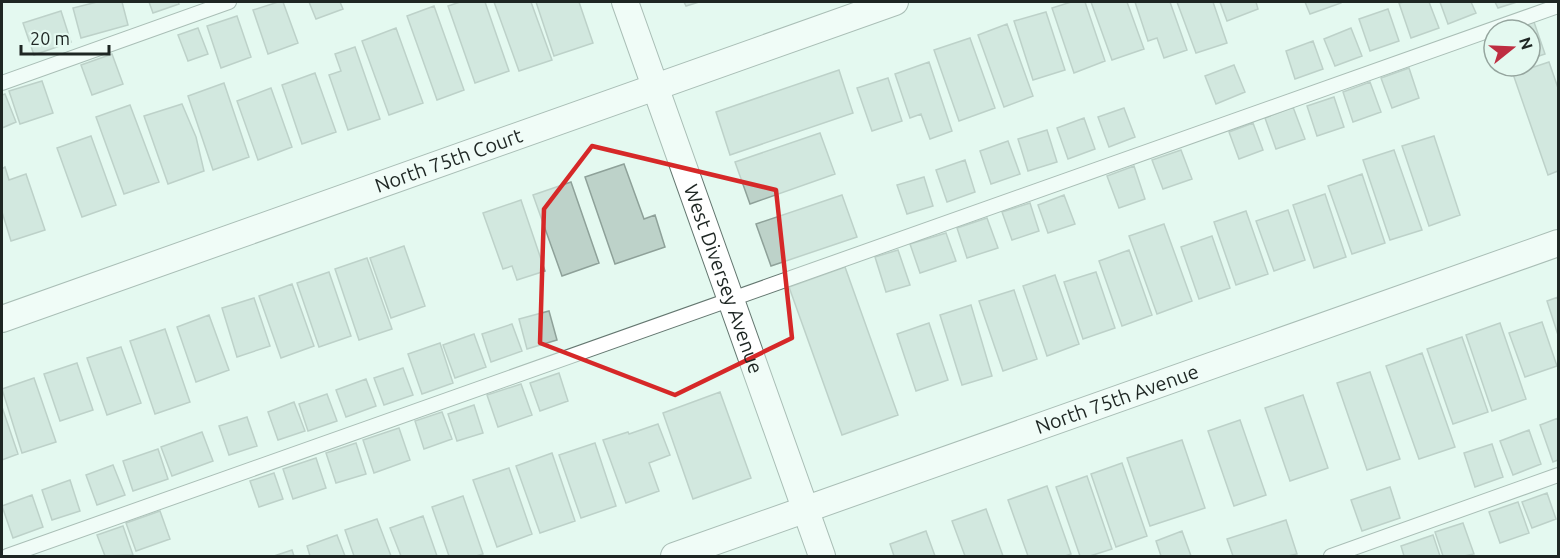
<svg xmlns="http://www.w3.org/2000/svg" width="1560" height="558" viewBox="0 0 1560 558" font-family="Ubuntu,sans-serif">
<style>
.building{fill:#bdd2c9;stroke:#8ea199;stroke-width:1.5}
.lines{fill:none;stroke-linecap:round;stroke-linejoin:round}
.lane-casing{stroke:#647770;stroke-width:16}
.street-casing{stroke:#647770;stroke-width:28}
.lane{stroke:#fff;stroke-width:14}
.street{stroke:#fff;stroke-width:26}
.marked{fill:none;stroke:#d62828;stroke-width:4.5;stroke-linejoin:round}
.labels{text-anchor:middle;stroke-width:6;stroke-linejoin:round;paint-order:stroke}
.street-label{font-size:20px;fill:#1e2623;stroke:#e4f9f0}
</style>
<rect width="100%" height="100%" fill="#e4f9f0"/>
<!-- building -->
<path class="building" d="M97 2H122L128 25 81 38 73 8Z
M149 2H178L179 4 153 13Z
M278 2H283L298 43 268 54 253 10Z
M309 2H340L343 9 316 19Z
M460 2H485L509 71 475 83 448 6Z
M494 2H531L552 60 519 71Z
M536 2H579L593 43 554 56Z
M684 2H699L686 6Z
M1071 2H1085L1105 61 1074 73 1052 8Z
M1091 2H1127L1144 49 1112 60Z
M1135 2H1170L1187 50 1164 58 1157 38 1148 41Z
M1177 2H1213L1227 43 1196 53Z
M1220 2H1256L1258 9 1227 21Z
M1305 2H1341V3L1310 14Z
M1404 2H1429L1439 28 1411 38 1399 3Z
M1440 2H1471L1476 13 1448 24Z
M1495 2H1517L1498 8Z
M434 6 464 90 437 100 407 16Z
M1388 9 1399 41 1370 51 1359 19Z
M61 11 71 42 34 55 23 23Z
M1046 12 1065 70 1033 80 1014 21Z
M237 16 251 57 221 68 207 26Z
M1534 22 1545 54 1530 59V30H1511Z
M1007 24 1033 96 1004 107 978 35Z
M198 28 208 54 188 61 178 35Z
M396 28 423 103 389 115 362 41Z
M1351 28 1362 56 1335 66 1324 39Z
M970 38 995 108 959 121 934 50Z
M1313 41 1323 69 1295 79 1286 51Z
M355 47 380 119 348 130 329 75 341 71 335 54Z
M112 54 123 84 92 95 81 65Z
M929 62 952 131 930 139 921 114 910 118 895 74Z
M1549 62 1558 88V171L1548 175 1513 74Z
M1234 65 1245 92 1216 104 1205 76Z
M1409 68 1419 98 1392 108 1381 78Z
M839 70 853 113 730 155 716 112Z
M315 73 336 132 302 144 282 85Z
M888 78 902 121 872 131 857 88Z
M42 81 53 113 20 124 9 91Z
M1370 82 1381 112 1353 122 1343 92Z
M224 83 249 157 213 170 188 96Z
M271 88 292 147 258 160 237 101Z
M5 94 16 122 2 128V95Z
M1334 97 1344 127 1317 136 1307 106Z
M182 104 196 137 204 171 168 184 144 116Z
M130 105 159 182 124 194 96 117Z
M1293 107 1305 139 1276 149 1265 118Z
M1124 108 1135 137 1109 147 1098 117Z
M1084 118 1095 149 1068 159 1057 128Z
M1253 123 1263 150 1239 159 1229 132Z
M1047 130 1057 162 1028 171 1018 139Z
M820 133 835 174 750 204 735 162Z
M91 136 116 205 82 217 57 148Z
M1434 136 1460 215 1429 226 1402 146Z
M1008 141 1020 174 991 184 980 151Z
M1181 150 1192 179 1163 189 1152 160Z
M1394 150 1422 230 1390 240 1363 160Z
M965 160 975 192 947 202 936 170Z
M624 164 644 219 655 215 665 247 615 264 585 177Z
M1134 166 1145 199 1119 208 1107 176Z
M5 167 9 180 26 174 45 230 11 241 2 212V169Z
M1362 174 1385 243 1352 254 1328 186Z
M924 177 933 206 907 214 897 185Z
M571 182 599 263 562 276 533 195Z
M1325 194 1346 257 1314 268 1293 205Z
M842 195 857 237 771 266 756 224Z
M1064 195 1075 224 1048 233 1038 205Z
M521 200 545 271 517 280 512 266 503 269 483 213Z
M1030 203 1039 231 1012 240 1002 212Z
M1288 210 1305 260 1274 271 1256 221Z
M1246 211 1268 274 1236 285 1214 222Z
M987 218 998 248 967 258 957 228Z
M1164 224 1192 301 1157 314 1129 236Z
M946 233 956 261 920 273 910 244Z
M1212 236 1230 288 1199 299 1181 247Z
M404 246 425 306 391 318 370 258Z
M898 250 910 285 886 292 875 257Z
M1129 250 1152 315 1122 326 1099 261Z
M367 258 392 329 359 340 335 269Z
M845 267 898 415 842 435 789 287Z
M329 272 351 336 319 347 297 283Z
M1096 272 1115 328 1083 339 1064 282Z
M1055 275 1079 344 1047 356 1023 286Z
M292 284 314 346 281 358 259 296Z
M1014 290 1037 359 1003 371 979 301Z
M1558 297V335L1547 301Z
M254 298 270 346 237 357 222 308Z
M971 305 992 376 962 385 940 315Z
M549 311 557 340 527 349 519 319Z
M209 315 229 370 196 382 177 327Z
M1542 322 1557 366 1525 377 1509 333Z
M929 323 948 380 916 391 897 334Z
M1500 323 1526 399 1492 411 1466 335Z
M512 324 522 351 491 362 482 334Z
M165 329 190 402 155 414 130 341Z
M474 334 486 367 455 378 443 345Z
M1462 337 1488 412 1453 424 1427 349Z
M440 343 453 383 422 394 408 354Z
M121 347 141 403 107 415 87 358Z
M1422 353 1455 447 1419 459 1386 366Z
M77 363 93 410 60 421 44 374Z
M403 368 413 395 384 405 374 378Z
M1370 372 1400 459 1367 470 1337 383Z
M559 373 568 401 540 411 530 383Z
M34 378 56 442 22 453 2 389Z
M366 379 376 406 346 417 336 390Z
M521 384 532 415 498 427 487 395Z
M720 392 751 478 693 499 663 413Z
M327 394 337 421 308 431 299 404Z
M1303 395 1328 468 1290 481 1265 408Z
M294 402 305 431 278 440 268 412Z
M474 405 483 433 457 441 448 414Z
M2 407 18 454 2 460Z
M442 412 452 439 424 449 415 421Z
M247 417 257 446 229 455 219 426Z
M1558 418V460L1553 462 1540 425Z
M1240 420 1266 495 1234 506 1208 431Z
M658 424 670 455 649 463 659 491 626 503 603 440 628 432 629 434Z
M399 428 410 460 374 473 363 440Z
M1529 430 1541 464 1513 475 1500 441Z
M202 432 213 461 172 476 161 447Z
M1182 440 1205 508 1150 526 1127 458Z
M356 443 366 474 336 483 326 453Z
M595 443 616 506 581 518 559 455Z
M1492 444 1503 477 1475 487 1464 453Z
M158 449 168 479 133 491 123 461Z
M552 453 575 521 540 533 516 466Z
M316 458 326 488 293 499 283 469Z
M1122 463 1147 536 1116 547 1091 474Z
M113 465 125 495 97 505 86 475Z
M509 468 532 534 497 547 473 480Z
M274 473 283 499 259 507 250 481Z
M1087 476 1112 549 1090 556H1080L1056 487Z
M70 480 80 511 52 520 42 490Z
M1047 486 1071 554 1065 556H1028L1008 500Z
M1390 487 1400 518 1362 531 1351 500Z
M1547 493 1556 519 1532 528 1522 502Z
M32 495 43 527 13 538 2 506Z
M463 496 483 554 476 556H449L432 507Z
M1518 502 1529 533 1500 543 1489 512Z
M986 509 1003 556H965L952 521Z
M160 511 170 539 136 551 126 523Z
M423 516 437 556H401L390 528Z
M377 519 391 556H354L345 530Z
M1286 520 1297 554 1288 556H1233L1227 539Z
M1463 523 1474 554 1464 556H1443L1435 532Z
M123 526 133 555 105 556 97 535Z
M926 531 935 556H894L890 544Z
M1182 531 1191 556H1161L1156 541Z
M337 535 345 556H310L307 546Z
M1433 535 1440 556H1404L1401 546Z
M292 550 294 556H274Z"/>
<g class="lines">
<!-- lane casing -->
<g class="lane-casing">
<path id="lane" d="M2 83 229 2
M7 556 1558 6
M1331 556 1558 475"/>
</g>
<!-- street casing -->
<g class="street-casing">
<g id="street">
<path id="s1" d="M625 2 822 556"/>
<path id="s2" d="M2 319 895 2"/>
<path id="s3" d="M674 556 1558 243"/>
</g>
</g>
<!-- lane -->
<use href="#lane" class="lane"/>
<!-- street -->
<use href="#street" class="street"/>
</g>
<!-- marked area -->
<path d="M0 0H1560V558H0ZM592 146 776 190 792 338 675 395 540 343 544 209Z" fill="#e4f9f0" fill-opacity=".55" fill-rule="evenodd"/>
<path class="marked" d="M592 146 776 190 792 338 675 395 540 343 544 209Z"/>
<g class="labels">
<!-- street labels -->
<g class="street-label">
<text dy="7" stroke="none"><textPath href="#s2" startOffset="474">North 75th Court</textPath></text>
<text dy="7" stroke="none"><textPath href="#s1" startOffset="294">West Diversey Avenue</textPath></text>
<text dy="7" stroke="none"><textPath href="#s3" startOffset="470">North 75th Avenue</textPath></text>
</g>
</g>
<!-- border -->
<rect width="1560" height="558" fill="none" stroke="#1e2623" stroke-width="6"/>
<!-- north arrow -->
<g transform="translate(1512 48) rotate(72)"><circle r="28" fill="#e4f9f0" stroke="#95a59e" stroke-width="1.5"/>
<path d="M0-4.5L10 22L0 15L-10 22Z" fill="#be2d41"/>
<text y="-9" font-size="16" font-weight="bold" text-anchor="middle" fill="#1e2623">N</text>
</g>
<!-- scale -->
<path d="M21 45v9h88v-9" fill="none" stroke="#1e2623" stroke-width="3"/>
<text x="30" y="45" font-size="18" fill="#1e2623" stroke="#e4f9f0" stroke-width="4.5" paint-order="stroke">20 m</text>
</svg>
